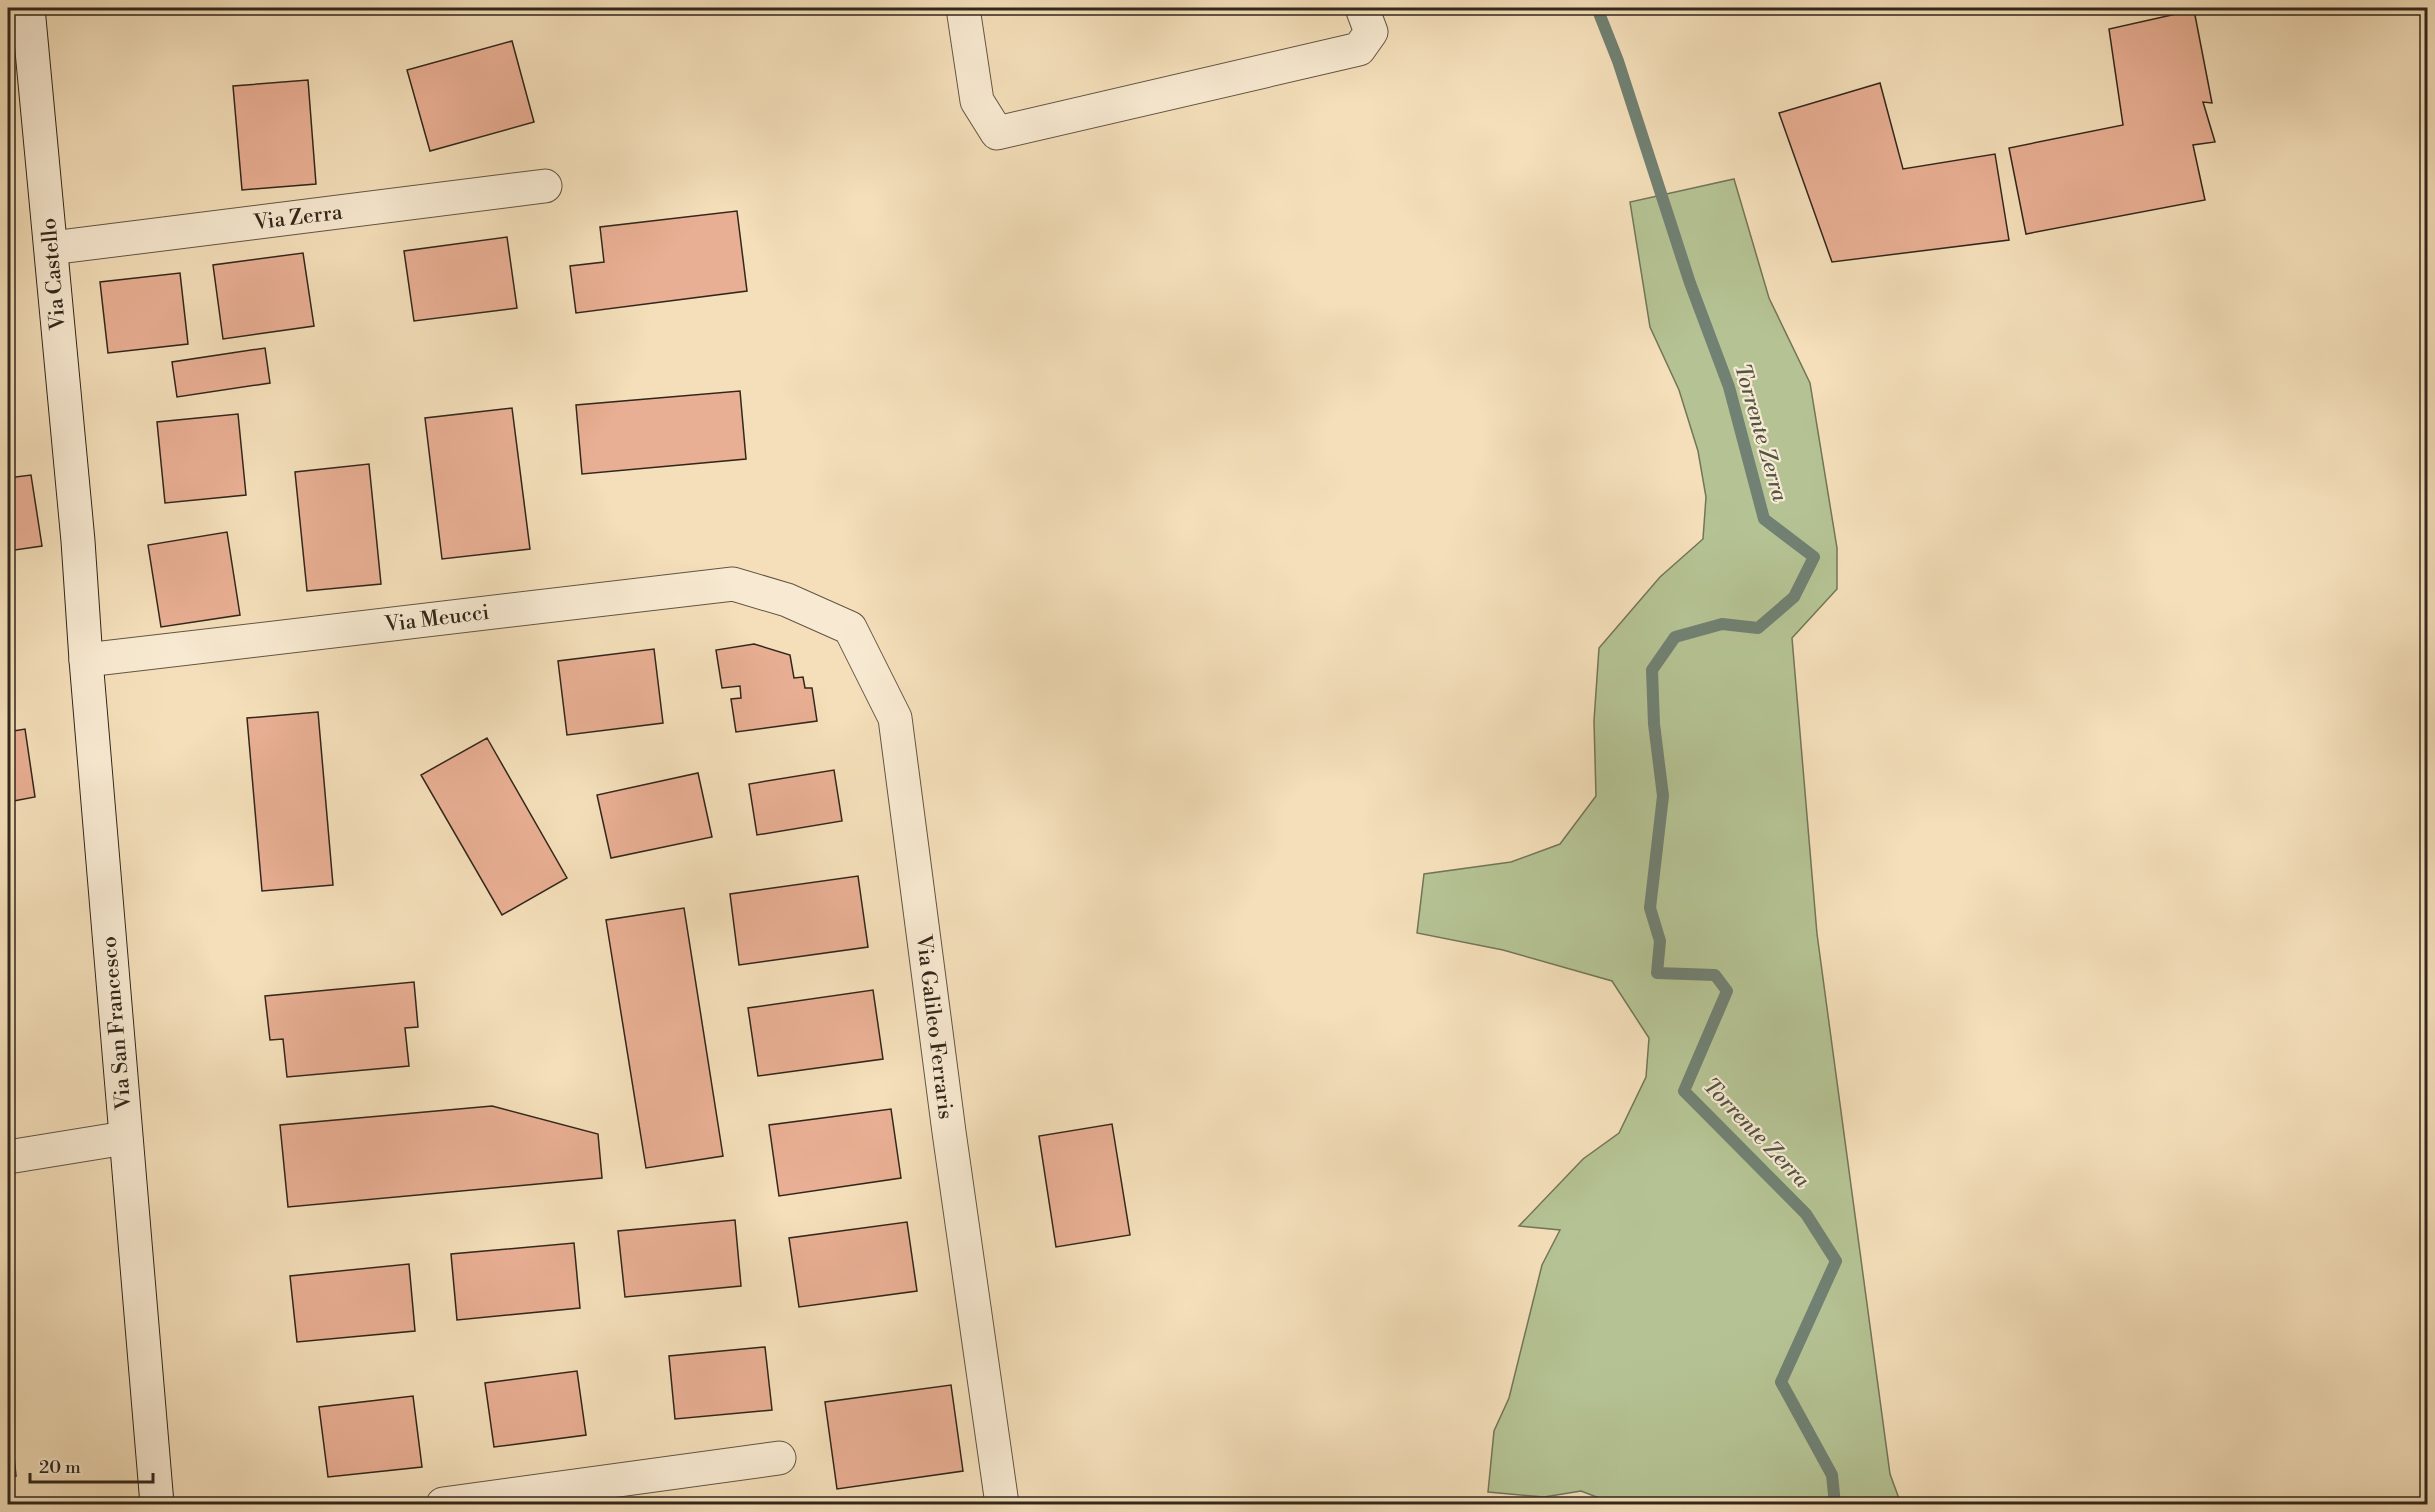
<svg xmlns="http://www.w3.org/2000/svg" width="2435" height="1512" viewBox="0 0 2435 1512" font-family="'Libre Bodoni',serif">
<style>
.green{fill:#b5c394;stroke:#737558;stroke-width:1.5}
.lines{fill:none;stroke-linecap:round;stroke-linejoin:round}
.stream{stroke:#718173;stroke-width:12}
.building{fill:#e9af94;stroke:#31271b;stroke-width:1.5}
.street-casing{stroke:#625543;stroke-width:35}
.secondary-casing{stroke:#31271b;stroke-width:35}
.street{stroke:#f8ead2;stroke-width:33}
.secondary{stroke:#f8ead2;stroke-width:33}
.labels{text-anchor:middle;stroke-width:4.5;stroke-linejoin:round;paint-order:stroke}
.street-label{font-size:21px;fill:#31271b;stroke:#f8ead2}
.water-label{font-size:22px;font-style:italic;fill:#515447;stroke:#f8ead2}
</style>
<rect width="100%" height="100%" fill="#f4dfba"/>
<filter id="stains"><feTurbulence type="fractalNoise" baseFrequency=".00333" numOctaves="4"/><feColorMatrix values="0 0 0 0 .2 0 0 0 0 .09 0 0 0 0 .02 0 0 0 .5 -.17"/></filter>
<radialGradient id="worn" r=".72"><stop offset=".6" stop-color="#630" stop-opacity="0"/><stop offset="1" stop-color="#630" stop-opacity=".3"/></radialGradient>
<!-- green -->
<path class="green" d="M1734 179 1769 298 1810 383 1837 548V589L1792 638 1817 934 1890 1474 1901 1504H1615L1581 1491 1544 1497 1488 1492 1494 1431 1509 1398 1542 1265 1560 1230 1519 1226 1583 1159 1619 1133 1646 1077 1649 1038 1612 981 1503 950 1417 933 1424 874 1511 862 1560 844 1596 796 1594 721 1599 648 1660 577 1703 539 1706 497 1698 451 1679 390 1650 327 1630 202Z"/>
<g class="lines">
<!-- stream -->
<path class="stream" d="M1597 8 1618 61 1690 283 1729 387 1764 519 1814 557 1794 597 1758 628 1722 624 1675 637 1652 670 1654 724 1663 796 1650 908 1660 941 1657 973 1715 975 1727 991 1684 1091 1806 1214 1836 1261 1781 1382 1832 1475 1835 1504"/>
</g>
<!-- building -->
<path class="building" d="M2194 10 2212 103 2203 102 2215 142 2193 145 2205 200 2026 234 2009 148 2123 125 2109 29Z
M512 41 534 122 430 151 407 70Z
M308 80 316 184 242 190 233 86Z
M1880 83 1903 169 1995 154 2009 240 1832 262 1779 113Z
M737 211 747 291 576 313 570 266 604 262 600 227Z
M507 237 517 308 414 321 404 251Z
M303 253 314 326 223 339 213 265Z
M180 273 188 344 108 353 100 282Z
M265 348 270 383 177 397 172 362Z
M740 391 746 459 582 474 576 405Z
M512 408 530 549 442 559 425 418Z
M238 414 246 495 165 503 157 422Z
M369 464 381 584 307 591 295 472Z
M31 475 42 546 8 551V478Z
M227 532 240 615 161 627 148 545Z
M754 644 790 655 794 678 803 677 805 688H812L817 721 736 732 731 699 741 698 740 686 722 688 716 650Z
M654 649 663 723 567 735 558 661Z
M318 712 333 885 262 891 247 718Z
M25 729 35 797 8 802V732Z
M487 738 567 878 502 915 421 775Z
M834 770 842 821 757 835 749 784Z
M698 773 712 837 611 858 597 795Z
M858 876 868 947 739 965 730 894Z
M684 908 723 1156 646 1168 606 920Z
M414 982 418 1027 405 1028 409 1066 287 1077 283 1039 270 1040 265 996Z
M873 990 883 1059 758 1076 748 1008Z
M492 1106 598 1134 602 1178 288 1207 280 1125Z
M891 1109 901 1178 779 1196 769 1125Z
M1112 1124 1130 1235 1056 1247 1039 1136Z
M735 1220 741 1286 625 1297 618 1231Z
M907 1222 917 1291 799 1307 789 1238Z
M574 1243 580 1308 457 1320 451 1254Z
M409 1264 415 1331 297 1342 290 1276Z
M765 1347 772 1410 675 1419 669 1356Z
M577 1371 586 1435 494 1447 485 1383Z
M951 1385 963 1471 837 1489 825 1402Z
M413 1396 422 1467 328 1477 319 1407Z
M8 1398 16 1476 8 1477Z"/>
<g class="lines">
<!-- street casing -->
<g class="street-casing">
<path id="street" d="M963 8 977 101 997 133 1359 49 1371 32 1362 8
M51 248 545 186
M86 660 733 584 787 600 850 628 895 718 949 1132 1002 1504
M8 1157 125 1138
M443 1504 779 1458"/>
</g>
<!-- secondary casing -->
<g class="secondary-casing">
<path id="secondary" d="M28 8 78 541 86 660 157 1504"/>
</g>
<!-- street -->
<use href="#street" class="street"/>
<!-- secondary -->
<use href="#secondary" class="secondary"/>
</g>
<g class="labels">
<!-- street labels -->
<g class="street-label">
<text transform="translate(298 217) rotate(-7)" y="7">Via Zerra</text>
<text transform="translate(53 274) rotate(-95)" y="7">Via Castello</text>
<text transform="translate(437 618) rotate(-7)" y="7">Via Meucci</text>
<text transform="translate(116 1023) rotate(-95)" y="7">Via San Francesco</text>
<text transform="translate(935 1027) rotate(83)" y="7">Via Galileo Ferraris</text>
</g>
<!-- water labels -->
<g class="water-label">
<text transform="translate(1762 432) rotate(74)" y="8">Torrente Zerra</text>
<text transform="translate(1757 1132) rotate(46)" y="8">Torrente Zerra</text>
</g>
</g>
<!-- margin -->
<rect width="2435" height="1512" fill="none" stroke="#f4dfba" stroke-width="30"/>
<rect x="9" y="9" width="2417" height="1494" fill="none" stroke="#31271b" stroke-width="3"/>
<rect x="15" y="15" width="2405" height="1482" fill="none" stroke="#31271b" stroke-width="1.5"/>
<!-- scale -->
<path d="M30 1473v9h123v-9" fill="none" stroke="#31271b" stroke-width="3"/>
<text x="39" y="1473" font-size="18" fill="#31271b" stroke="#f8ead2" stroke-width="4.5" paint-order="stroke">20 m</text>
<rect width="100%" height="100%" filter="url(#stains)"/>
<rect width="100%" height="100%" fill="url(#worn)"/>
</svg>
